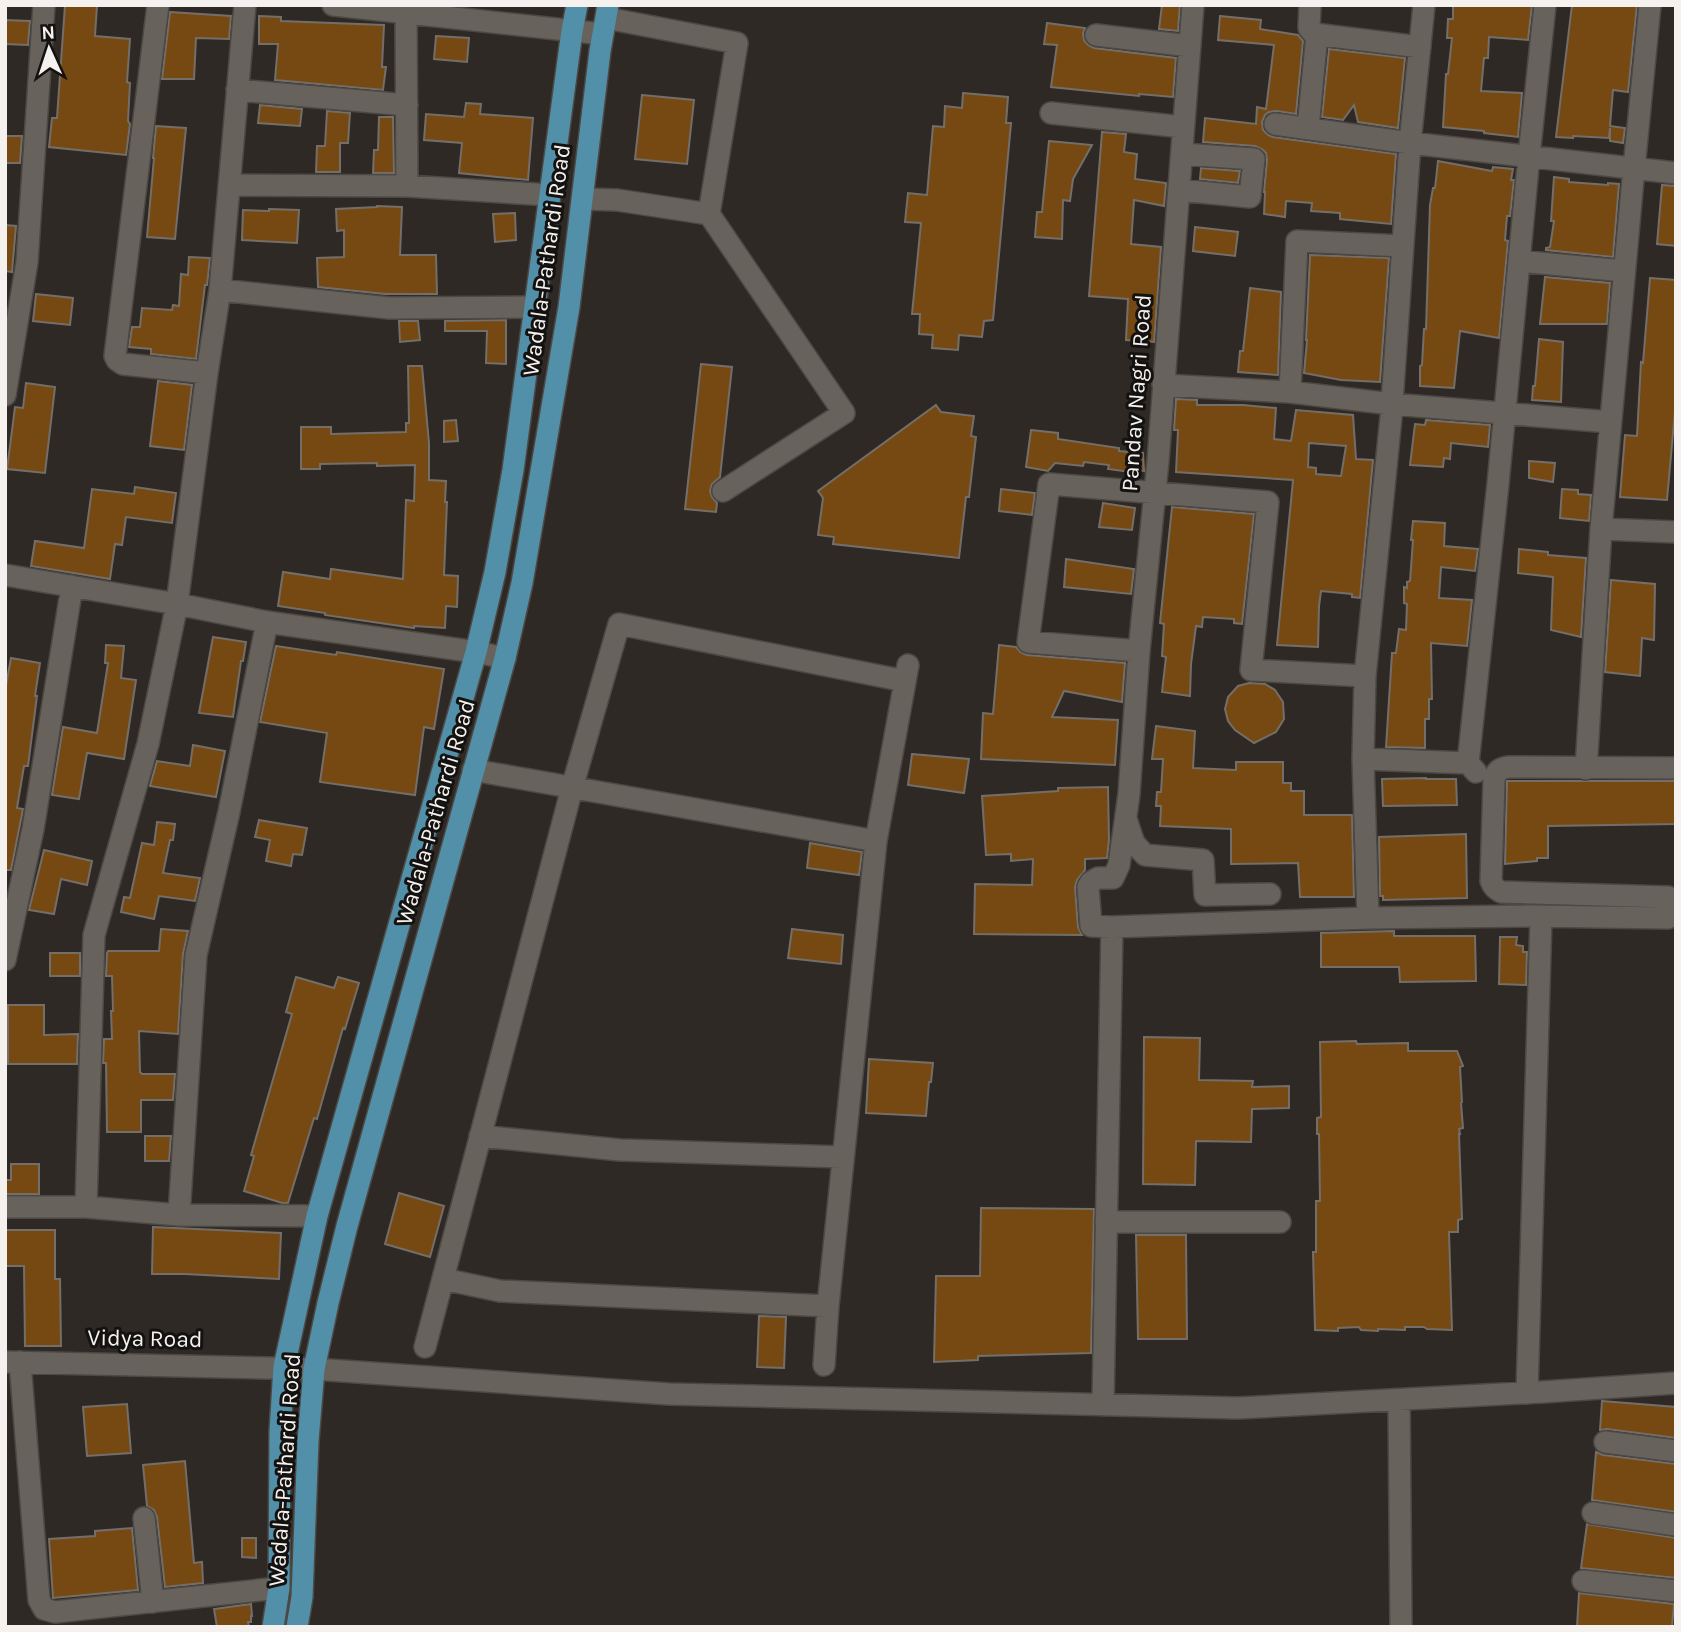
<svg xmlns="http://www.w3.org/2000/svg" width="1681" height="1632" viewBox="0 0 1681 1632" font-family="Karla,sans-serif">
<style>
.building{fill:#764912;stroke:#746e69;stroke-width:2;fill-rule:evenodd}
.lines{fill:none;stroke-linecap:round;stroke-linejoin:round}
.minor-casing{stroke:#4c4844;stroke-width:24}
.major-casing{stroke:#4c4844;stroke-width:24}
.minor{stroke:#68625d;stroke-width:21}
.major{stroke:#5290a9;stroke-width:21}
.labels{text-anchor:middle;stroke-width:6;stroke-linejoin:round;paint-order:stroke}
.street-label{font-size:23px;fill:#f5f1ee;stroke:#141210}
</style>
<rect width="100%" height="100%" fill="#2e2925"/>
<!-- building -->
<path class="building" d="M65 5H97L95 36 130 39 127 82 130 83 128 121 130 124 126 155 49 147 52 118H57Z
M1162 5H1180L1178 31 1159 29Z
M1453 5H1532L1528 40 1489 37 1488 58H1484L1481 91 1522 93 1518 137 1484 133V131L1443 127 1446 74H1448L1452 38H1447L1448 19H1453Z
M1572 5H1637L1628 92 1613 90 1610 126 1625 128 1623 143 1610 141V128L1609 138 1573 136V138L1556 137Z
M170 12 231 16 229 39 196 38 194 79H162Z
M259 16 281 17V21L384 25 382 67H386L383 90 275 80 278 44H259Z
M1220 16 1261 20 1260 29 1298 35 1303 41 1296 114 1277 111 1269 112 1265 115 1262 122 1263 130 1268 135 1273 137 1396 154 1391 224 1340 219V213L1311 211 1312 203 1286 201 1285 217 1264 214 1265 192H1264L1267 160 1266 153 1262 149 1255 146 1203 142 1205 118 1256 124 1257 107 1266 109 1274 45 1218 40Z
M5 20 30 21 28 45 5 44Z
M1047 23 1085 28 1083 33 1084 40 1088 45 1094 48 1176 58 1173 97 1139 94V96L1051 87 1057 45 1044 44Z
M436 36 469 38 467 62 434 59Z
M1329 49 1405 58 1398 128 1358 122 1354 105 1343 120 1322 117Z
M963 93 1008 97 1006 123H1011L993 320 984 321 982 337 959 335 958 350 932 348 933 335 919 334 920 314H912L921 223 905 222 908 193 927 195 933 126 944 127 945 106 962 108Z
M642 95 694 100 687 164 635 159Z
M466 103 481 104 480 114 533 118 528 180 459 173 462 143 424 140 426 114 464 117Z
M260 105 302 109 300 126 258 123Z
M327 111 350 113 348 143H340V172H316L317 146H325Z
M379 117H393L394 173H373L374 150H378Z
M156 126 186 128 175 239 147 237 154 158H153Z
M1102 132 1126 134 1124 152 1137 154 1135 179 1166 183 1164 206 1134 200 1131 244 1161 247 1154 342 1126 340 1128 299 1089 296Z
M5 136H22L20 163H5Z
M1049 141 1092 145 1073 179 1070 201 1063 200 1062 239 1035 237 1037 212H1042Z
M1438 161 1492 171 1493 167 1513 169 1511 180H1514L1510 216H1507L1505 240 1508 241 1499 338 1460 331 1454 388 1420 386V366L1422 365 1424 329H1426L1430 205 1433 188H1435Z
M1201 168 1240 171 1238 183 1200 179Z
M1554 177 1569 179V182L1608 185V183L1619 184 1613 257 1546 250V248L1550 247 1554 221H1551Z
M1662 185 1676 186V246L1657 244Z
M377 206 402 207 400 255H436L437 294H385L318 287 317 258 344 257V230L337 231 336 209 377 207Z
M269 209 299 210 297 243 242 240 243 210 269 211Z
M515 213 516 240 495 242 493 214Z
M5 225 16 226 12 272 5 271Z
M1195 227 1238 232 1235 256 1193 251Z
M1310 255 1389 258 1380 382 1341 380 1304 373 1307 340H1306Z
M189 257 210 258 207 285H205L196 359 151 354V349L129 347 132 327H140L142 308 172 310 173 305 179 306 181 274 188 275Z
M1545 277 1610 283 1607 324H1540Z
M1650 278 1676 280V400L1667 500 1620 497 1625 435 1637 436 1641 362 1643 363Z
M1250 288 1281 292 1278 375 1238 372 1240 351H1243Z
M36 294 73 298 70 325 33 321Z
M506 320V364L486 363 487 331H445V321Z
M399 321H418L420 340 400 342Z
M1539 339 1563 342 1561 402 1532 400 1533 386H1535Z
M701 364 732 367 720 477 712 484 710 491 712 497 717 503 716 512 685 509Z
M408 366H422L429 443V480L446 481 445 502H447L444 575 458 576 457 607 446 606 445 628 414 626V628L325 615V613L278 606 283 572 330 579 331 569 403 579 406 500 414 501 415 465 377 466V463L320 464V469H301V427H331V434L406 432V423H409Z
M158 381 192 385 184 450 150 446Z
M26 383 55 387 45 473 7 469 15 407 23 408Z
M1176 399 1197 400V405H1243L1276 408 1274 439 1291 441 1296 410 1353 415 1356 459 1373 460 1360 598 1352 597V594L1321 591 1319 606 1318 647 1277 645 1293 480 1176 472 1178 430H1174ZM1309 443 1346 446 1341 476 1316 474V468L1308 467Z
M936 405 941 412 974 416 971 436 976 437 969 497H966L959 558 833 544 834 537 818 535 823 498 818 491Z
M456 420 458 441 444 442V421Z
M1426 420 1490 425 1488 447 1451 443 1450 459 1444 458 1443 467 1410 465 1415 424 1425 425Z
M1031 430 1058 433V439L1119 448V451L1143 453 1144 471 1130 468 1131 472 1108 469 1109 465 1084 462 1083 466 1055 463 1048 471 1026 467Z
M1529 461 1555 463 1553 482 1529 478Z
M135 487 176 493 172 523 126 517 122 545 115 544 110 579 31 566 35 541 84 548 92 489 134 494Z
M1001 489 1035 493 1032 515 999 511Z
M1562 489 1578 490V494L1591 495 1589 521 1560 518Z
M1103 503 1135 508 1132 530 1099 527Z
M1172 507 1254 514 1242 624 1234 623V619L1203 617 1202 627 1196 626 1191 664 1190 696 1162 692 1166 657 1162 656 1164 624 1160 623Z
M1413 521 1445 523 1444 546 1478 549 1475 571 1441 567 1439 598 1472 600 1467 646 1431 643 1432 699H1429V719H1425V748L1386 747 1392 653H1396L1399 629 1406 630 1407 604 1404 603V587L1407 588V582L1410 581 1413 540H1411Z
M1519 549 1548 552V555L1586 558 1581 637 1551 630 1553 577 1518 573Z
M1066 559 1134 569 1131 594 1064 587Z
M1611 580 1655 584 1654 640 1642 638 1640 676 1605 672Z
M213 637 246 642 243 661H241L233 717 199 713Z
M106 645 124 646 121 678 136 680 124 759 87 753 79 799 52 795 63 727 97 733 108 663H105Z
M999 645 1016 647 1020 652 1027 655 1125 663 1122 702 1064 691 1052 717 1118 720 1115 765 981 759 983 713 993 714Z
M276 646 336 655 337 652 444 669 434 729 424 727 415 795 320 782 327 733 260 722Z
M11 658 40 663 35 696H37L28 766H24L17 808 23 809 11 870H5V691Z
M1249 683 1265 684 1275 690 1283 702 1284 719 1276 732 1254 743 1235 730 1228 721 1225 709 1228 697 1238 686Z
M1156 726 1195 731 1193 768 1236 770V762H1283V783H1291V791H1304V815H1352L1354 897H1300L1298 863 1231 864V829L1160 826 1161 806H1156L1157 792H1161L1163 759H1152Z
M193 745 225 751 216 797 150 786 157 761 190 766Z
M912 754 969 759 964 793 908 785Z
M1426 778V779H1456L1457 805 1383 806 1382 779Z
M1507 781H1676V824L1548 826V858H1537V861L1505 864Z
M1108 787 1109 840 1107 858 1085 859V870L1077 880 1075 887 1078 927 1082 935 974 934 975 884 1032 885 1033 859 1011 861V854L986 855 982 796 1058 791V788Z
M259 820 307 828 302 855 293 854 291 866 266 861 270 840 255 837Z
M157 822 175 824 173 840H170L163 873 200 878 195 901 159 896 154 919 121 912 124 897 130 898 142 843 154 845Z
M1466 834 1467 898 1383 900V896H1380L1379 837Z
M810 843 862 852 859 875 807 868Z
M44 850 92 861 87 885 61 879 54 914 29 910Z
M161 929 188 931 183 954 178 1034 139 1031 140 1072 142 1074H175L173 1100H141V1132H107L106 1063H103L104 1039H112L111 1011H113L112 976H106L107 953 108 951H159Z
M792 929 843 935 841 964 788 958Z
M1394 931V936H1475L1476 981 1400 982 1399 967H1321V933Z
M1500 937H1517L1516 945 1523 946V952H1527L1526 985 1499 984Z
M50 953H80V976H50Z
M296 977 334 988 338 977 359 983 345 1029 343 1028 317 1119 314 1118 288 1203H282L244 1191 254 1156 251 1155 292 1014 286 1012Z
M8 1005H44V1035L78 1034 77 1064H8Z
M1144 1037 1200 1038 1199 1080 1253 1081 1252 1087 1289 1086V1108L1252 1109 1251 1142 1196 1141 1195 1185 1143 1184Z
M1356 1041 1357 1044 1408 1043V1051H1457L1463 1066 1460 1067 1462 1102 1461 1103 1463 1128 1459 1129 1460 1134H1459L1462 1219 1458 1220V1232H1449L1452 1330 1427 1329 1424 1327H1405V1330L1378 1329V1331L1361 1330 1359 1327 1338 1328V1331L1315 1330 1313 1252H1316V1201H1320L1319 1134H1317V1118L1321 1117 1320 1042Z
M869 1059 933 1063 931 1082H929L926 1116 866 1113Z
M145 1136H171L169 1161H145Z
M11 1164H39V1194H5V1180H11Z
M399 1193 444 1206 430 1257 385 1244Z
M981 1208 1094 1209 1091 1353 978 1356V1360L934 1362 936 1276H980Z
M153 1227 281 1233 279 1279 185 1274H152Z
M5 1230H55V1279H60L61 1346H25L24 1266H5Z
M1136 1235H1186L1187 1339H1138Z
M759 1316 786 1317 784 1368 757 1367Z
M1602 1401 1676 1407V1438L1607 1429 1600 1430Z
M127 1404 131 1453 87 1456 83 1407Z
M1596 1452 1603 1455 1676 1464V1512L1592 1500Z
M185 1461 194 1563 202 1562 203 1583 165 1587 157 1517 154 1510 147 1506 143 1465Z
M1587 1524 1676 1538V1578L1581 1568Z
M132 1528 138 1590 53 1598 49 1539 95 1536V1531Z
M242 1538H256V1558L242 1557Z
M1579 1593 1674 1604 1672 1627H1577Z
M251 1604 252 1616H251V1622H248L249 1627H217L214 1609Z"/>
<g class="lines">
<!-- minor casing -->
<g class="minor-casing">
<path id="minor" d="M158 5 115 356 117 360 123 364 207 373
M333 5 603 34
M1310 5 1309 28 1314 34 1420 47
M406 13 407 186
M606 18 737 43 709 214
M1096 35 1190 46
M237 90 407 105
M1051 113 1183 127
M1275 124 1410 143 1676 173
M1308 128 1317 34
M229 185 407 186 550 195
M1179 190 1250 197 1254 159 1182 154
M583 199 617 200 709 214 844 413 723 491
M1519 261 1624 271
M220 290 389 308 535 307
M1163 385 1290 392 1392 404 1610 422
M1290 392 1297 241 1403 246
M5 395 27 262 44 5
M1601 529 1676 532
M5 575 177 604 267 622 476 652 505 658
M1139 651 1028 642 1049 484 1268 502 1251 670 1365 676
M1363 759 1468 763 1476 772
M1468 763 1498 484 1529 156 1545 5
M1586 769 1601 529 1634 168 1650 5
M473 770 876 841
M1126 819 1134 843 1145 855 1203 860 1205 895 1270 894
M1368 918 1363 759 1365 676 1391 417 1410 143 1424 5
M1112 927 1091 926 1088 887 1091 882 1098 878H1113L1119 865 1129 794 1139 651 1158 461 1193 5
M5 960 33 829 72 586
M480 1136 620 1150 843 1157
M5 1207H86L179 1215 317 1216
M86 1207 94 935 148 744 177 604 207 373 220 290 245 5
M179 1215 196 955 229 812 267 622
M1106 1222H1280
M443 1279 500 1291 828 1306
M425 1347 572 788 619 624 905 681
M5 1362 314 1369 669 1394 1238 1408 1542 1392 1676 1383
M20 1362 39 1600 44 1609 55 1612 279 1588
M824 1365 828 1306 876 841 908 665
M1527 1393 1541 917
M1399 1400 1401 1627
M1103 1405 1112 927 1368 918 1532 916 1668 918V897L1501 892C1496 889 1493 887 1491 881L1494 781C1495 771 1500 768 1509 767L1676 768
M1605 1442 1676 1451
M1593 1513 1676 1525
M144 1518 153 1602
M1583 1581 1676 1591"/>
</g>
<!-- major casing -->
<g class="major-casing">
<path id="major" d="M273 1627 279 1588 280 1432 284 1367 317 1216 476 652 495 572 513 470 572 31 577 5
M297 1627 302 1597 308 1441 314 1369 328 1303 347 1226 505 658 522 583 569 307 600 51 608 5"/>
</g>
<!-- minor -->
<use href="#minor" class="minor"/>
<!-- major -->
<use href="#major" class="major"/>
</g>
<g class="labels">
<!-- street labels -->
<g class="street-label">
<text transform="translate(546 260) rotate(-82)" y="8">Wadala-Pathardi Road</text>
<text transform="translate(1136 393) rotate(-86)" y="8">Pandav Nagri Road</text>
<text transform="translate(435 812) rotate(-74)" y="8">Wadala-Pathardi Road</text>
<text transform="translate(145 1338) rotate(1)" y="8">Vidya Road</text>
<text transform="translate(284 1470) rotate(-86)" y="8">Wadala-Pathardi Road</text>
</g>
</g>
<!-- border -->
<rect width="1681" height="1632" fill="none" stroke="#f5f1ee" stroke-width="14"/>
<!-- north arrow -->
<g transform="translate(49 49) rotate(357)" stroke="#141210" stroke-width="5" paint-order="stroke">
<path d="M0-5L12 26L0 18L-12 26Z" fill="#f5f1ee"/>
<text y="-10" font-size="19" font-weight="bold" text-anchor="middle" fill="#f5f1ee">N</text>
</g>
</svg>
